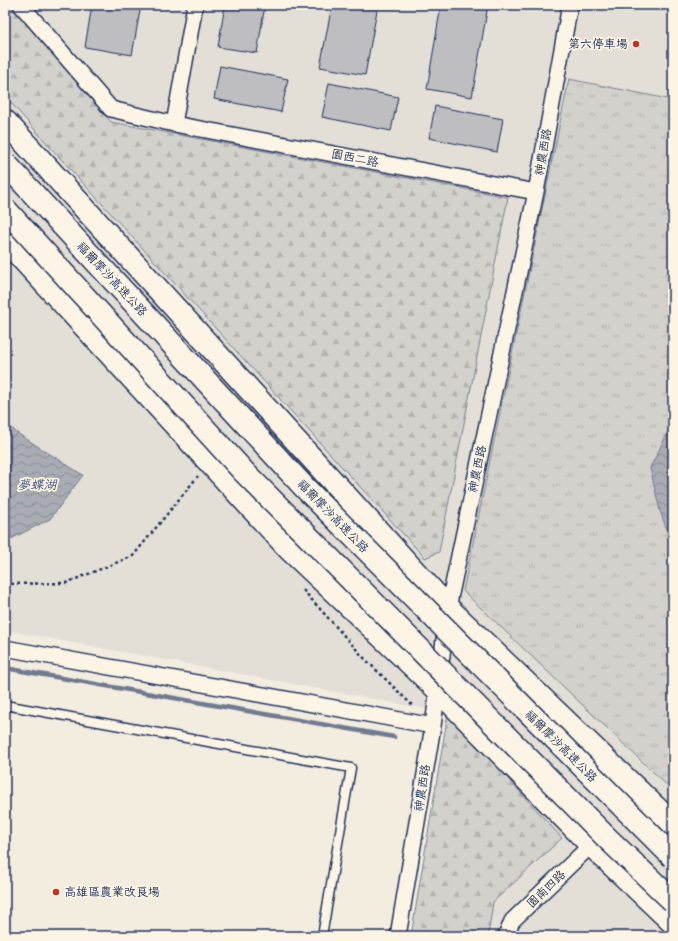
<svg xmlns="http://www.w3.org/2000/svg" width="678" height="941" viewBox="0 0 678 941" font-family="'Playpen Sans','LXGW WenKai TC',sans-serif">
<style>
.built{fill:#e3dfd6}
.forest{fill:url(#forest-firs);stroke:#778095}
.park{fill:url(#park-tufts);stroke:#778095}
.water{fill:url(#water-waves);stroke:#707a91}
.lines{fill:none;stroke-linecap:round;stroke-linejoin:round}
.stream{stroke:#707a91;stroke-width:4.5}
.building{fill:#bebec0;stroke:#1b2f5e}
.lane-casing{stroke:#1b2f5e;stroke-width:11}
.street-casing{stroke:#1b2f5e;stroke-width:18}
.secondary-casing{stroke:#1b2f5e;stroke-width:25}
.path{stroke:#1b2f5e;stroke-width:2.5;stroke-dasharray:3 3;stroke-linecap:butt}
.lane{stroke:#fcf5e5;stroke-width:8}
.street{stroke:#fcf5e5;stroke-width:15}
.secondary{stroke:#fcf5e5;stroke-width:22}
.highway-bridge-casing{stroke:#1b2f5e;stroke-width:25;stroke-linecap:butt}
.highway-bridge{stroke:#fcf5e5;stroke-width:22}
.poi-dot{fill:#c8321e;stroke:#fcf5e5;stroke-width:1.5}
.labels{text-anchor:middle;stroke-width:3.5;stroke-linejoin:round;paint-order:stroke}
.poi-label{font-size:12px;fill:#1b2f5e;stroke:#fcf5e5;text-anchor:end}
.street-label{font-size:12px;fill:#1b2f5e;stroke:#fcf5e5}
.water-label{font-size:13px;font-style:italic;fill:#465478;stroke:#fcf5e5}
</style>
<defs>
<pattern id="forest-firs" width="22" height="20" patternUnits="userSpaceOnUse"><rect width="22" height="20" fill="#d3d1cc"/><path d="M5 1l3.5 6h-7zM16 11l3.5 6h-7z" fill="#b5b4b2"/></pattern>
<pattern id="park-tufts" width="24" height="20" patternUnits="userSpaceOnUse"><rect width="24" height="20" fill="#d3d1cc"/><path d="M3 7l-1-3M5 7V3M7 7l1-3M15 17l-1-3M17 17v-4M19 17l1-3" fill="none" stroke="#b5b4b2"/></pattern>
<pattern id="water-waves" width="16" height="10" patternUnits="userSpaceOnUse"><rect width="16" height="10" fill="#a9acb3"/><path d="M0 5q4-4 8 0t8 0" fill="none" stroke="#898c95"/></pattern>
</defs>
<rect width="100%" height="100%" fill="#f3ede0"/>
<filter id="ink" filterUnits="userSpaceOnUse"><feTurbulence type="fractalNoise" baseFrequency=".025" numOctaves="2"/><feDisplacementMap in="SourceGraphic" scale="8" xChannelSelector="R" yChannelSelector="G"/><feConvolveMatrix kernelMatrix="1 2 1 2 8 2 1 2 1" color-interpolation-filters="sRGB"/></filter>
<g filter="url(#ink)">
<!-- built -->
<path class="built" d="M5 5H673V936H411L448 713 5 630Z"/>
<!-- forest -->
<path class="forest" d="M5 5H10L111 122 508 197 439 552 425 558 51 148 5 96Z
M448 713 562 838 493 902 488 936H411Z"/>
<!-- park -->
<path class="park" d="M569 79 673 100V791L463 591Z"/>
<!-- water -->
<path class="water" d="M5 422 17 433 83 475 50 519 5 542Z
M673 426V546L660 511 650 468 670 428Z"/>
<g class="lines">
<!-- stream -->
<path class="stream" d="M5 668 394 737"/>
</g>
<!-- building -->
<path class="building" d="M92 5H141L132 55 85 47Z
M225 5H265L257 53 218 47Z
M332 5H378L365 75 320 67Z
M441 5H488L472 97 427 89Z
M220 66 288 79 281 112 214 99Z
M329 83 398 97 391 131 322 117Z
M435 106 503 119 497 152 429 138Z"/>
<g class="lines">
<!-- lane casing -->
<g class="lane-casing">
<path id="lane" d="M5 705 351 768 322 936"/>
</g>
<!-- street casing -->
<g class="street-casing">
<path id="street" d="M21 5 111 109 174 124 536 192
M174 124 195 5
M5 648 433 726
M398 936 433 726 448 608 536 192 570 5
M506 936 512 921 591 845"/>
</g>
<!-- secondary casing -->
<g class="secondary-casing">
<path id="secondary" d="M5 121 448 608 673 824
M5 240 290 550 437 689 591 845 673 923"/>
</g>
<!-- path -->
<path class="path" d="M5 584 66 583 133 556 198 476
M303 590 365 659 414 707"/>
<!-- lane -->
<use href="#lane" class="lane"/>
<!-- street -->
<use href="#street" class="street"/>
<!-- secondary -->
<use href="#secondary" class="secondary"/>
<!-- highway-bridge casing -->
<g class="highway-bridge-casing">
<path id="highway-bridge" d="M5 163 306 489 673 857
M5 209 244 472 607 838 673 901"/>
</g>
<!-- highway-bridge -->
<use href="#highway-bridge" class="highway-bridge"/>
</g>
</g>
<!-- markers -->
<g class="poi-dot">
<circle cx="636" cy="44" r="4"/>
<circle cx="56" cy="892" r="4"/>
</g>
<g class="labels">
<!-- poi labels -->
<g class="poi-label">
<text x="628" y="48">第六停車場</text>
<text x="64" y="896" text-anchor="start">高雄區農業改良場</text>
</g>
<!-- street labels -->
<g class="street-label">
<text transform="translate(543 152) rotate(-80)" y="4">神農西路</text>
<text transform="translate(355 158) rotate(11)" y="4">園西二路</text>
<text transform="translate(112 279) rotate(47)" y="4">福爾摩沙高速公路</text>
<text transform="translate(477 469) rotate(-78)" y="4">神農西路</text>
<text transform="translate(333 516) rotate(46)" y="4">福爾摩沙高速公路</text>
<text transform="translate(561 746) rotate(45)" y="4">福爾摩沙高速公路</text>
<text transform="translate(422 788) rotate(-81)" y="4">神農西路</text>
<text transform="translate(546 889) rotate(-44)" y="4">園南四路</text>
</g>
<!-- water labels -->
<g class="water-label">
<text x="37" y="489">夢蝶湖</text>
</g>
</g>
<!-- margin -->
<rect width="678" height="941" fill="none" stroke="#fcf5e5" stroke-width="20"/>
<rect x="10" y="10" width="658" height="921" fill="none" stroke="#1b2f5e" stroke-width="1.5" filter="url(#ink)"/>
</svg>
